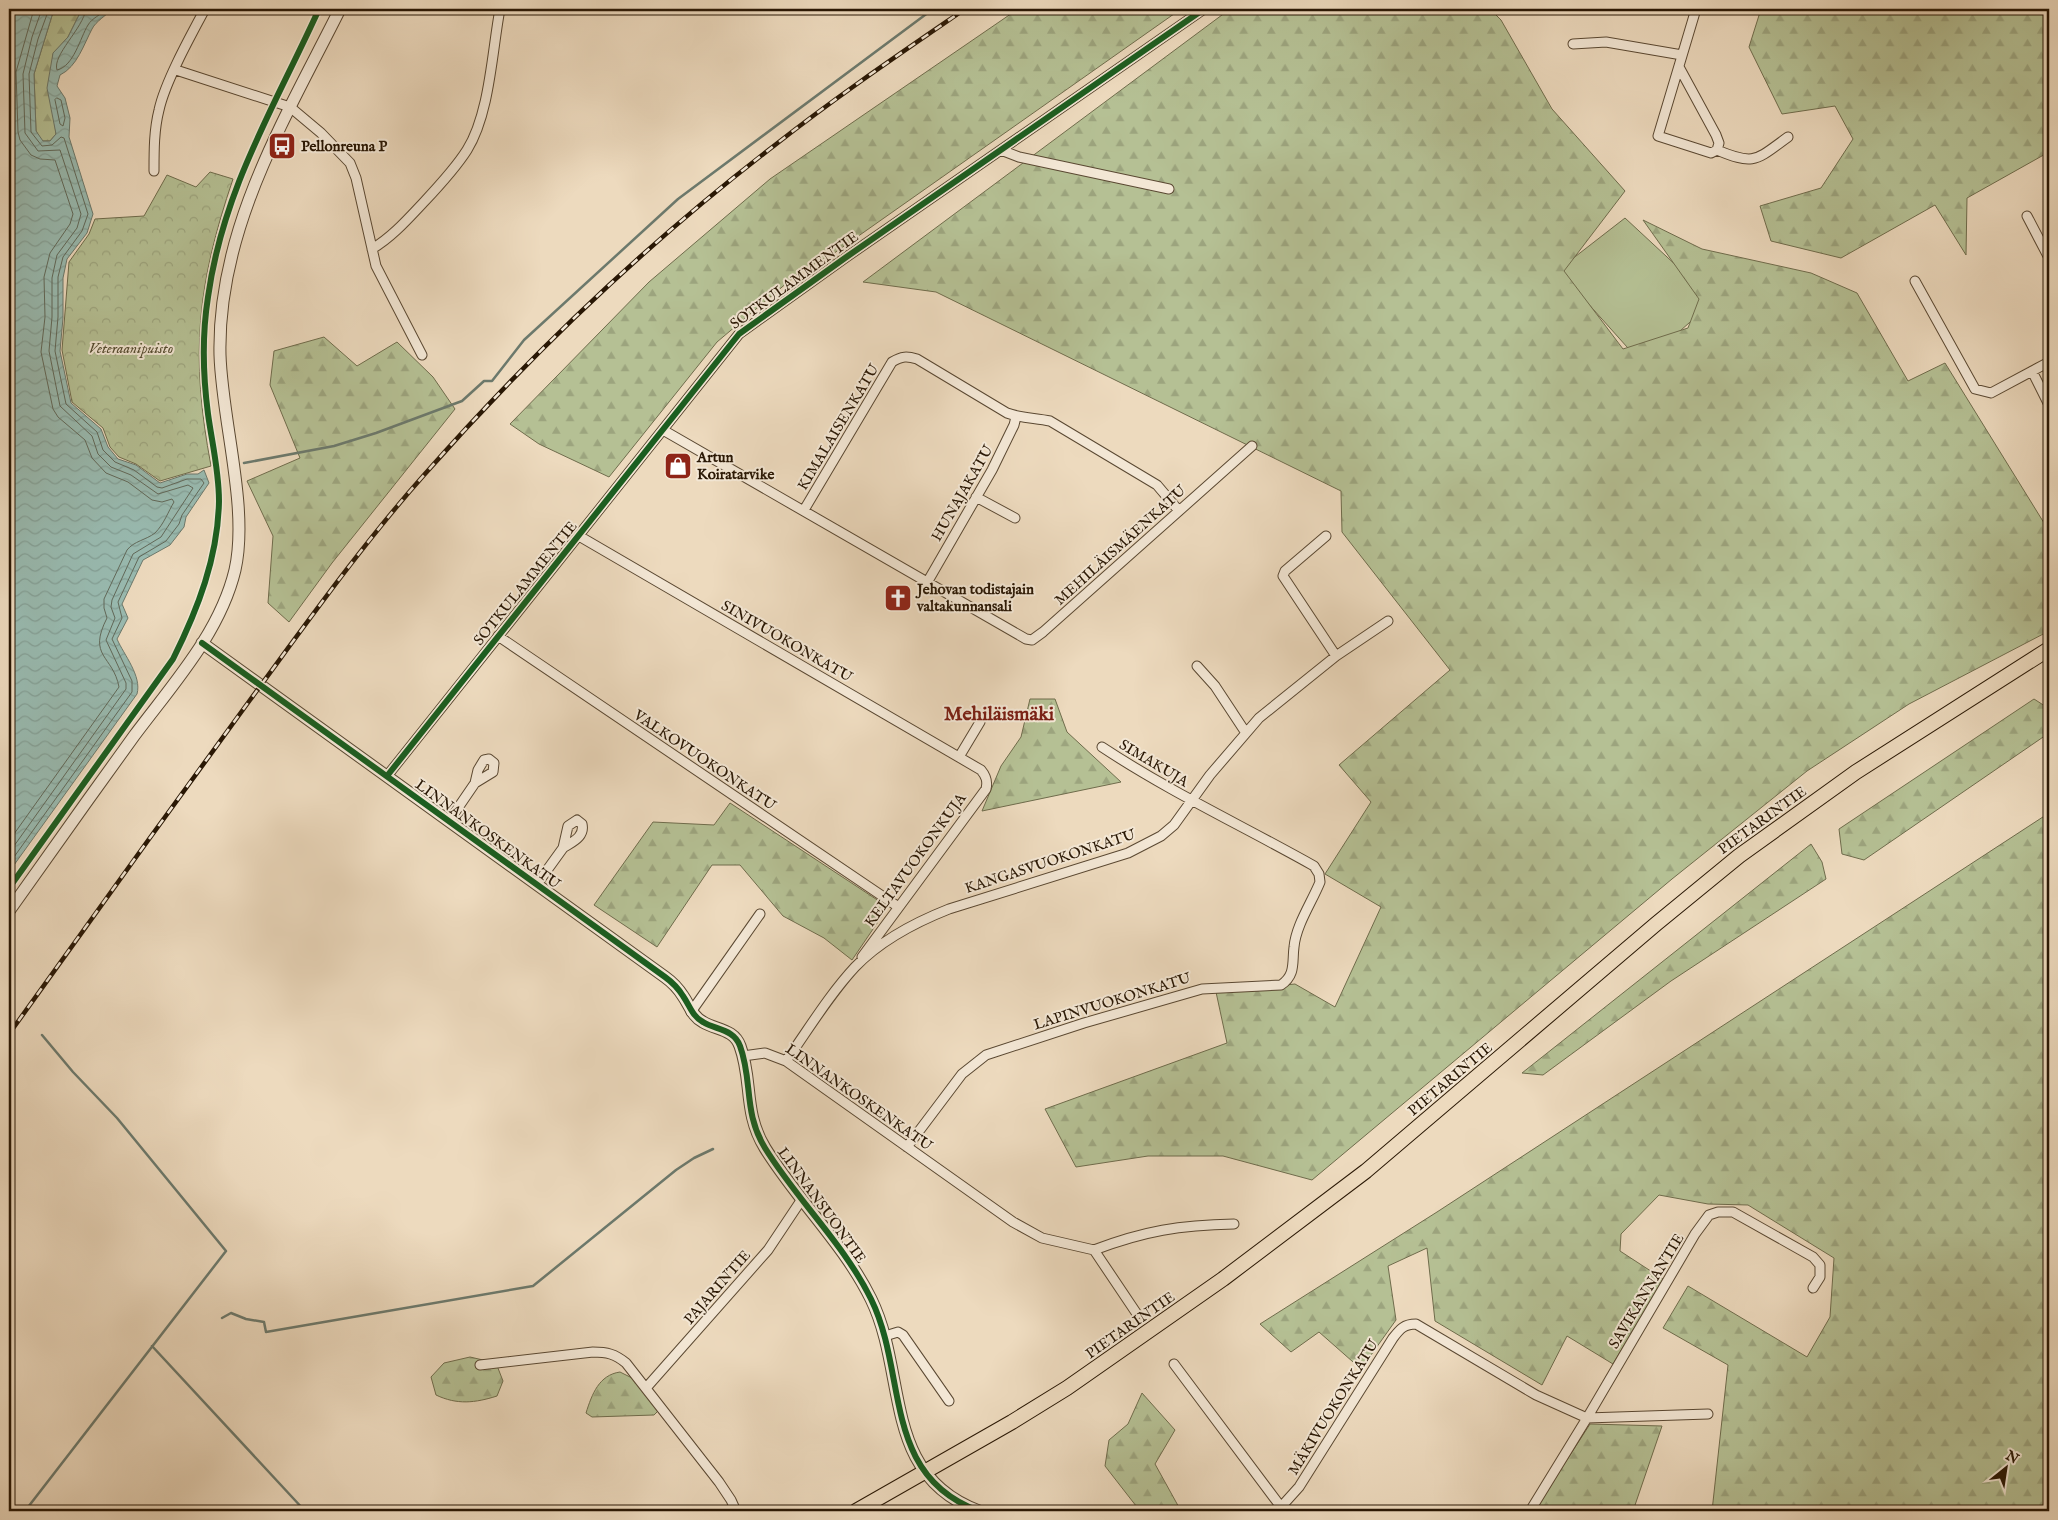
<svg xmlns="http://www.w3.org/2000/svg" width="2058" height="1520" viewBox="0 0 2058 1520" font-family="'IM FELL English',serif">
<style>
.green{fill:#b5c094;stroke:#6f6c4c}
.forest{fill:url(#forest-firs);stroke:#6f6c4c}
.park{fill:url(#park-crowns);stroke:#6f6c4c}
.water{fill:url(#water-waves);stroke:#6c796c}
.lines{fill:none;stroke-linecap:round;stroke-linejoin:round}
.shore{stroke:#61695a;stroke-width:1}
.stream{stroke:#6c796c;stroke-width:2.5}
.minor-casing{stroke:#5a4832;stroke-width:11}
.tertiary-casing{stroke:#5a4832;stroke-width:13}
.primary-casing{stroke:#291704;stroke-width:16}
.minor{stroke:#f3e7d5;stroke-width:9}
.tertiary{stroke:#f3e7d5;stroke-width:11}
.primary{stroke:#eddabe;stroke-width:14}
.rail-casing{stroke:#291704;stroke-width:4.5}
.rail{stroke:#f3e7d5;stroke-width:2.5;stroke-dasharray:8;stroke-linecap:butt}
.cycleway-casing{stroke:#f3e7d5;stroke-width:9}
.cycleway{stroke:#1b5e20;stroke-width:6}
.labels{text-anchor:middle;stroke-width:4;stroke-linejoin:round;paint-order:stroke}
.poi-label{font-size:15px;font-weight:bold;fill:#291704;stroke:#f3e7d5;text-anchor:start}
.street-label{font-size:15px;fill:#291704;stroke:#f3e7d5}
.park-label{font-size:15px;font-style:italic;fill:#534a2f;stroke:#f3e7d5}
.district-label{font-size:20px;font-weight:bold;fill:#7a1f14;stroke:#f3e7d5}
</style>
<defs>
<pattern id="forest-firs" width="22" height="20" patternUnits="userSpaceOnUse" patternTransform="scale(1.25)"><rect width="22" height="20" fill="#b5c094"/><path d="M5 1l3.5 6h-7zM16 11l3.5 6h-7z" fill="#9ca47e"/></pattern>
<pattern id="park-crowns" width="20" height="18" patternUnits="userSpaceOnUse" patternTransform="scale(1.25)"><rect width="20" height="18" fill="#b5c094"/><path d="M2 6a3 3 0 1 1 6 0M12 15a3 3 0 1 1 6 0" fill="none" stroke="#9ca47e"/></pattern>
<pattern id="water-waves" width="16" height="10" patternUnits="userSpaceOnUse" patternTransform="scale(1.25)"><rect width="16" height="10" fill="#99bbb1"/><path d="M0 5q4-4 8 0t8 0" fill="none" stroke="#84a097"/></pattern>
</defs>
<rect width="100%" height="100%" fill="#eddabe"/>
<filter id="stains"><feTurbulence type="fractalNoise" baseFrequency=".004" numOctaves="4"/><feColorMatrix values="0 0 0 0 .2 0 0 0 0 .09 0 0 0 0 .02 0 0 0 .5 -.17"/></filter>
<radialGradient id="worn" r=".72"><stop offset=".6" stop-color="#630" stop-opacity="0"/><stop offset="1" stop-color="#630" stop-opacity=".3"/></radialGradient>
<!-- green -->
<path class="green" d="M1625 218 1708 295 1707 307 1645 362 1636 357 1558 270Z"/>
<!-- forest -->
<path class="forest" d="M54 9H82L68 37 53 54 54 118 56 134 50 141H42L36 131 34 74Z
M1018 9H1181L830 256 801 271 717 342 609 477 539 444 510 424 649 282 770 179Z
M1230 9H1490L1501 20 1552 109 1625 191 1564 271 1623 349 1688 328 1699 299 1643 220 1702 249 1811 273 1857 293 1908 381 1945 363 2049 531V631L1909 704 1807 771 1672 879 1312 1180 1223 1156H1148L1076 1167 1045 1109 1227 1043 1216 992 1295 984 1335 1007 1381 907 1325 874 1371 802 1339 765 1450 670 1342 532 1341 491 936 292 863 282Z
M1761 9H2049V152L1967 198 1966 255 1935 205 1841 258 1771 241 1760 206 1821 188 1853 139 1835 106 1782 114 1749 47Z
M324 337 357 366 397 342 433 377 455 409 332 563 289 622 268 603 273 536 247 481 300 458 270 385 274 351Z
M1030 699H1055L1067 732 1121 782 982 811 1001 766 1021 737Z
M2034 699 2048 708 2049 733 1864 860 1842 854 1839 829Z
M730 803 888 907 852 960 824 938 783 916 740 865H712L657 947 594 905 653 822 714 825Z
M2049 813V1511H1712L1728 1365 1663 1328 1688 1286 1807 1357 1830 1317 1834 1258 1748 1205 1708 1204 1659 1195 1621 1234 1620 1251 1663 1279 1613 1364 1567 1336 1542 1385 1435 1321 1427 1248 1388 1266 1396 1320 1361 1369 1319 1332 1291 1352 1260 1324 1437 1212Z
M1811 844 1822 862 1826 879 1671 981 1543 1075 1522 1073Z
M470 1357 496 1363 503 1381 497 1396C475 1403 457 1405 436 1395L431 1377 444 1363Z
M620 1372 634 1379 659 1410 654 1415 592 1417 586 1413C592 1394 599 1375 620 1372Z
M1142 1393 1175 1430 1155 1464 1181 1511H1140L1105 1466 1109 1440 1128 1424Z
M1590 1424 1662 1426 1633 1511H1534Z"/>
<!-- park -->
<path class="park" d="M210 172 233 179C197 285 190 355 211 466L160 481 136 464 119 457 110 447 103 428 72 402 62 350 69 262 89 234 95 219 144 216 167 175 196 187Z"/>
<!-- water -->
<path class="water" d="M9 9H54L34 74 36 131 43 141H50L56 134 47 88 53 53 68 37 82 9H112C106 16 96 21 92 29 84 44 77 67 60 75L57 86 65 98 70 118 69 137 93 214 87 233 67 259 63 278V318L60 351 71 403 101 429 108 447 118 459 136 465 160 483 187 474H198L204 470 209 483 186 517 184 527 170 545 143 560 122 604 128 618 117 639C124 655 142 676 137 694L9 872Z"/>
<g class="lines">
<!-- shore -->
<path class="shore" d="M86 9C83 29 52 55 57 70 74 66 80 38 88 25 92 18 101 15 106 9
M57 98 61 100 65 118 63 126 60 124 55 100Z
M9 841 119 687C113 655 87 657 107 618L104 608V599L127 550C134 541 146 540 155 533 164 524 168 512 174 502L172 499 162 502 152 500 128 482 106 473 92 458 85 440 58 417 53 409 41 352 45 317 44 277 50 253 70 224 73 214 55 160 40 159 31 155 20 140 18 132 16 72 34 9
M9 853 126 689V683L106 640 115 618 111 607 112 600 133 554 161 537 193 488 188 485 158 494 131 475 111 467 98 454 92 436 60 406 49 351 52 317V278L57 255 77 228 81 214 60 150 38 151 25 133 23 74 32 37 42 9
M9 864 132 692V681L112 639 122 618 118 602 139 557 166 541 179 524 182 515 204 483 201 479H187L162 488 157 487 134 470 115 462 103 450 97 432 66 404 55 351 58 317V277L63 257 82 231 88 214 64 138 61 137 52 145 42 146 31 132 29 74 38 39 49 9"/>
<!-- stream -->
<path class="stream" d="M244 463 334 446 376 433 462 401 484 381H492L524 340 678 199 933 9
M222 1318 231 1313 246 1319 264 1322 266 1332 533 1286 676 1170 694 1158 713 1149
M152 1346 305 1511
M25 1511 226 1251 117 1118 73 1072 42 1035"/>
<!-- minor casing -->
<g class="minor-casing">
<path id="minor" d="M1696 9 1658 136 1711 153 1717 150C1755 166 1756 160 1788 137
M1573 44 1606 42 1682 55
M1679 67 1716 135 1719 143 1717 150
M176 70 290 107 321 133 350 163 356 178 376 266 422 355
M1001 150 1019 157 1169 189
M154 171C154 150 154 130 159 110 165 82 191 35 205 9
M2027 216 2049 258
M372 249C392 237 407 220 423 203 438 187 455 169 467 150 490 113 492 51 500 9
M1915 281 1975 389 1991 393 2049 362
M2032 371 2049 405
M663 430 1026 639 1032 640 1043 632 1252 446
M976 497 1015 518
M804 510 892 362C902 356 907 356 917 359L1007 413C1020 418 1036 418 1050 421L1157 485 1179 511
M579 536 981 770C986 776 988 781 986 789L862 957
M1326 536 1285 571 1283 576 1336 656
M928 581 992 470 1014 425 1016 417
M498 636 897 906
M1197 666 1215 686 1246 733
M959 757 980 722
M387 776 739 334 845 258 1204 9
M449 821 475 783 478 770 484 760 489 759 494 763 493 772 475 783
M537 884 563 848 568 826 577 820 582 824C585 837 572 842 563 848
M691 1012 760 914
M743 1056 765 1053 786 1061 1013 1222 1042 1238 1094 1250 1137 1314
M786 1061C808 1030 829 995 855 967 880 941 916 922 949 909L1128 853 1161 836 1174 825 1210 775 1259 718 1336 656 1388 621
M907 1147 962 1074 986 1055 1084 1023 1202 989 1281 985C1296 975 1292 962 1294 947 1296 925 1312 902 1320 882L1319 874 1314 866C1243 826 1170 792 1102 747
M1094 1250C1144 1231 1180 1225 1234 1224
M885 1336 898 1332 903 1335 949 1401
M1174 1364 1284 1511
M480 1365 593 1352C607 1352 615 1354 626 1363L719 1482 731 1500 736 1511
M646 1388 768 1250 802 1199
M1281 1507 1299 1487 1393 1338C1400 1329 1404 1324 1416 1324L1536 1395 1587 1418 1708 1414
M1530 1511 1587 1418 1695 1234 1709 1215 1718 1212H1733L1813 1257 1820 1265V1277L1813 1288"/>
</g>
<!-- tertiary casing -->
<g class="tertiary-casing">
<path id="tertiary" d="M202 643 665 977C672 982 678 988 683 996 690 1006 692 1016 703 1022 716 1030 734 1029 740 1046 753 1081 743 1112 765 1148 797 1200 844 1244 871 1299 908 1374 881 1475 979 1511
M9 911C50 853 92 794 134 736 172 685 220 633 235 570 249 508 222 421 220 355 217 229 286 117 340 9"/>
</g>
<!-- primary casing -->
<g class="primary-casing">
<path id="primary" d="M856 1511 1012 1422 1067 1388 1223 1279 1366 1171 1656 924 1739 856 1856 772 2049 649"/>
</g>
<!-- minor -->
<use href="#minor" class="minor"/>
<!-- tertiary -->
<use href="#tertiary" class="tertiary"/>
<!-- primary -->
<use href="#primary" class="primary"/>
<!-- rail casing -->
<g class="rail-casing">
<path id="rail" d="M9 1034C89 922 169 811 250 700 306 624 361 546 424 475 530 355 647 243 775 145 836 97 901 53 965 9"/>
</g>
<!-- rail -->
<use href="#rail" class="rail"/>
<!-- cycleway casing -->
<g class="cycleway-casing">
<path id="cycleway" d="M202 643 665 977C672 982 678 988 683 996 690 1006 692 1016 703 1022 716 1030 734 1029 740 1046 753 1081 743 1112 765 1148 797 1200 844 1244 871 1299 908 1374 881 1475 979 1511
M387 776 739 334 845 258 1204 9
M9 888 173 659C198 609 218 557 219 501 219 471 212 443 208 414 203 376 202 335 208 297 223 189 275 106 319 9"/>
</g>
<!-- cycleway -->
<use href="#cycleway" class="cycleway"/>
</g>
<!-- icons -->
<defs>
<g id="bus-square" transform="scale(1.4375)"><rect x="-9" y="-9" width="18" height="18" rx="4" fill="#8f2418" stroke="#f3e7d5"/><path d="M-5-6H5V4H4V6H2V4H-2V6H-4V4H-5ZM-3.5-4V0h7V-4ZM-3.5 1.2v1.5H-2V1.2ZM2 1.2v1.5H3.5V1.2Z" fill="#fff"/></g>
<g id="shop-square" transform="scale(1.4375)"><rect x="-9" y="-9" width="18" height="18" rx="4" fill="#8f2418" stroke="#f3e7d5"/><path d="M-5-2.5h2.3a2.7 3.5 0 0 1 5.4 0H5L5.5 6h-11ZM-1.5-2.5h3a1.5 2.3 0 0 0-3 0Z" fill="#fff"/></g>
<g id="church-square" transform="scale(1.4375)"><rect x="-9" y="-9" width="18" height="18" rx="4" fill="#8f2418" stroke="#f3e7d5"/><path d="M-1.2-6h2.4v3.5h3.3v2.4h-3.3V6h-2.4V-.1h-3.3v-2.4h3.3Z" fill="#fff"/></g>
</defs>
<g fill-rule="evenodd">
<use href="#bus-square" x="282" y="146"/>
<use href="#shop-square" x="678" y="466"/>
<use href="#church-square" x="898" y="598"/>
</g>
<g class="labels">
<!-- poi labels -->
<g class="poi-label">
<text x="301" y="151">Pellonreuna P</text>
<text x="697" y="462">Artun<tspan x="697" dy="17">Koiratarvike</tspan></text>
<text x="917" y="594">Jehovan todistajain<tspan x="917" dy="17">valtakunnansali</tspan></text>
</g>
<!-- street labels -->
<g class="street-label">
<text transform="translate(794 280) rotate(-36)" y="5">SOTKULAMMENTIE</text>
<text transform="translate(838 427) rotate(-59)" y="5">KIMALAISENKATU</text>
<text transform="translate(962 493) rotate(-60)" y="5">HUNAJAKATU</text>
<text transform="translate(1120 545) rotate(-42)" y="5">MEHILÄISMÄENKATU</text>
<text transform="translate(525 583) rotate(-51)" y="5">SOTKULAMMENTIE</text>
<text transform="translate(787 641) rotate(30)" y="5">SINIVUOKONKATU</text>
<text transform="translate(705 760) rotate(34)" y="5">VALKOVUOKONKATU</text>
<text transform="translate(1154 763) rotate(31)" y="5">SIMAKUJA</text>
<text transform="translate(1762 820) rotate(-36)" y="5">PIETARINTIE</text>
<text transform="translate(488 834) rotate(36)" y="5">LINNANKOSKENKATU</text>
<text transform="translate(915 860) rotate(-54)" y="5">KELTAVUOKONKUJA</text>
<text transform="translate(1050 861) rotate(-18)" y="5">KANGASVUOKONKATU</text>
<text transform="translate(1112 1001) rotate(-17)" y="5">LAPINVUOKONKATU</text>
<text transform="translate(1450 1079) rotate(-40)" y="5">PIETARINTIE</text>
<text transform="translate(859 1097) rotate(35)" y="5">LINNANKOSKENKATU</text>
<text transform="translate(822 1205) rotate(54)" y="5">LINNANSUONTIE</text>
<text transform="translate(717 1287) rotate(-49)" y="5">PAJARINTIE</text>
<text transform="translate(1646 1291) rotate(-59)" y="5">SAVIKANNANTIE</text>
<text transform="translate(1130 1325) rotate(-35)" y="5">PIETARINTIE</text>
<text transform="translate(1333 1407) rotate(-58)" y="5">MÄKIVUOKONKATU</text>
</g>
<!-- park labels -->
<g class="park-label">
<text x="131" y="353">Veteraanipuisto</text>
</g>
<!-- district labels -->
<g class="district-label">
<text x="999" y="720">Mehiläismäki</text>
</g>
</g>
<!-- margin -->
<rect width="2058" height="1520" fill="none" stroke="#eddabe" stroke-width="30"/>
<rect x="10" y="10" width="2038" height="1500" fill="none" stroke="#291704" stroke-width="2.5"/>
<rect x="15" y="15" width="2028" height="1490" fill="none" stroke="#291704"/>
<!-- north arrow -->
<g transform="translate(2006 1468) rotate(30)" stroke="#f3e7d5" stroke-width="4" paint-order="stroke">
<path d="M0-4L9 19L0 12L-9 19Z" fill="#291704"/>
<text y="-8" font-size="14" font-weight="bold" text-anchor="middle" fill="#291704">N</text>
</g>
<rect width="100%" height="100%" filter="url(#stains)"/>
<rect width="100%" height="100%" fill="url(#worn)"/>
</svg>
